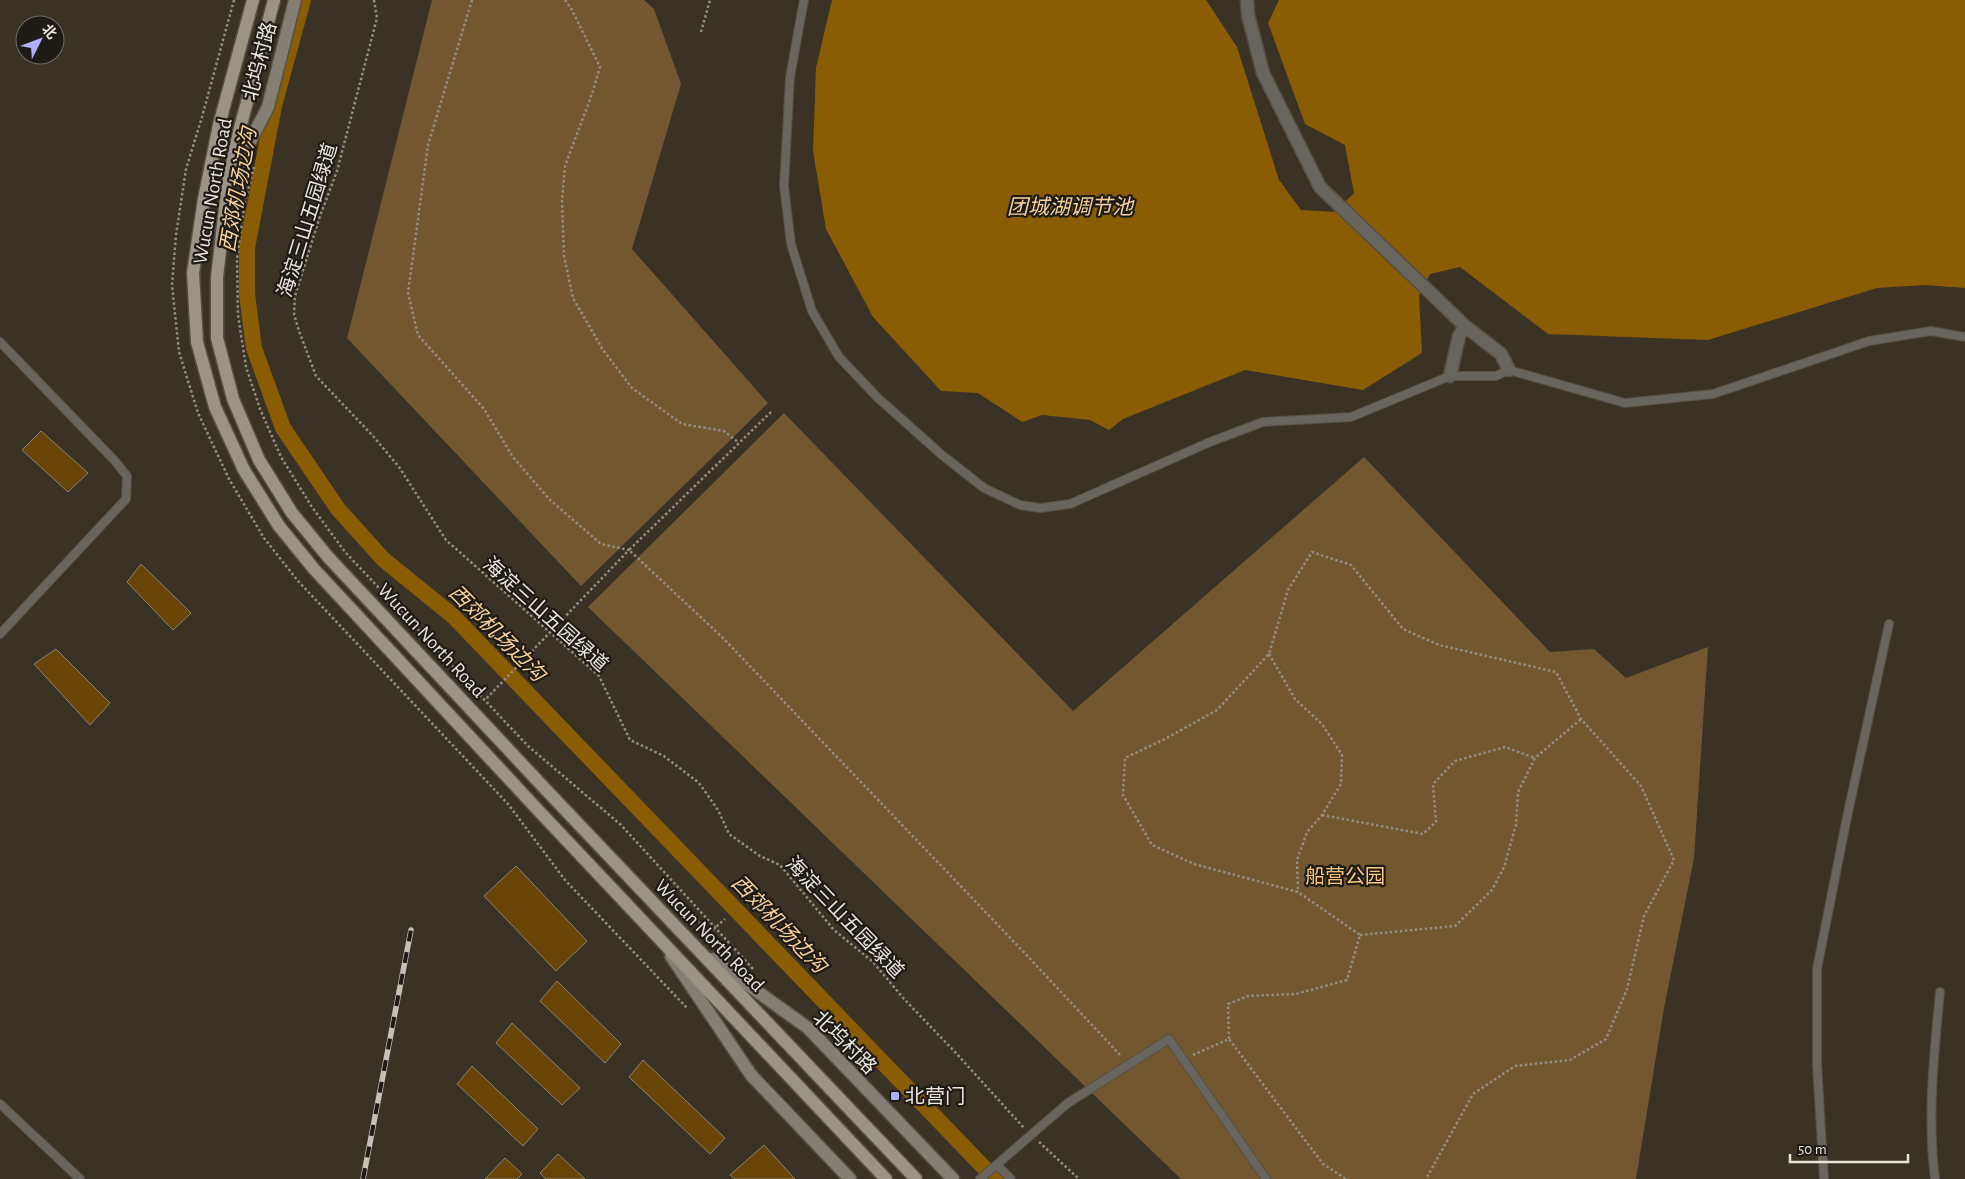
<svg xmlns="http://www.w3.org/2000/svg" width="1965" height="1179" viewBox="0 0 1965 1179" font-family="'Alegreya Sans','Noto Sans SC',sans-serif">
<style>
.green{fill:#725731}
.water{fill:#8a5c04}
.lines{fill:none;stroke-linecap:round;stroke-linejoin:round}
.canal{stroke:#8a5c04;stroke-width:16}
.building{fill:#684506;stroke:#8c8274}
.lane-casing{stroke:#574f43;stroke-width:10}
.street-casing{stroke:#574f43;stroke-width:15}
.secondary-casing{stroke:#574f43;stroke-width:15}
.primary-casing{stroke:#574f43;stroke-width:15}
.path{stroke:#948d83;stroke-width:2.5;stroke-dasharray:2.5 2.5;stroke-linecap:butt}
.lane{stroke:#68645e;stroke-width:8}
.street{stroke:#68645e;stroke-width:12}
.secondary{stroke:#857e75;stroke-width:12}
.primary{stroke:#9c9387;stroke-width:12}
.rail-casing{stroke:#c7c0b8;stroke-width:5.5}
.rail{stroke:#1e1a15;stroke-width:4;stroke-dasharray:11;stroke-linecap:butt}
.poi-dot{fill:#b0aefa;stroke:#1e1a15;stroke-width:2}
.labels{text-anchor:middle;stroke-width:4.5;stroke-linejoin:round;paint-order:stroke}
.street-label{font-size:20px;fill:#ebe5de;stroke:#1e1a15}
.park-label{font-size:20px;fill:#fcc77d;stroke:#1e1a15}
.poi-label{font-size:20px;fill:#ebe5de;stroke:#1e1a15;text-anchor:start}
.water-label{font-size:21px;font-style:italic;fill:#f8d19b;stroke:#1e1a15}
</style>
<rect width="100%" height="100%" fill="#3b3226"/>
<!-- green -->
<path class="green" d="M432 0H644L654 9 681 84 632 249 768 403 581 586 347 338Z
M784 413 1073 711 1364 457 1550 652 1594 649 1626 678 1708 647 1694 858 1664 1008 1636 1179H1181L588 607Z"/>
<!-- water -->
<path class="water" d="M832 0H1206L1237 47 1279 180 1301 210 1335 212 1354 193 1345 145 1305 124 1268 23 1279 0H1965V288L1925 285 1877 288 1708 340 1548 334 1460 267 1430 274 1419 296 1422 353 1363 390 1245 370 1123 419 1109 430 1090 420 1042 415 1022 422 978 393 941 391 873 317 826 229 813 151 816 68Z"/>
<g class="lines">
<!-- canal -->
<path class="canal" d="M303 0 274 106 247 248V294L254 348 283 428 338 509 383 559 453 616 995 1179"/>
</g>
<!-- building -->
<path class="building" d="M41 431 88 473 68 492 22 450Z
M141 564 191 613 173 630 127 582Z
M56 649 110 703 90 725 34 664Z
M516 866 587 941 556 971 484 896Z
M557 981 621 1044 605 1063 540 1001Z
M512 1023 580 1088 562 1105 496 1043Z
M643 1060 725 1138 710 1154 629 1077Z
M472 1066 538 1129 523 1146 457 1084Z
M764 1145 795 1179H735L730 1175Z
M558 1154 585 1179H546L540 1173Z
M505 1158 522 1174 517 1179H485Z"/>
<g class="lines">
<!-- lane casing -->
<g class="lane-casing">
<path id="lane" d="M804 0 790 77 784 186 791 244 812 311 839 357 878 398 942 455 984 488 1020 505 1040 508 1070 504 1210 442 1263 422 1351 417 1450 376H1496L1509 370 1625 403 1713 394 1869 341 1931 331 1965 337
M0 342 115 461 127 476 126 499 0 634
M0 1104 80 1179
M997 1165 1011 1179
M980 1179 1068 1103 1169 1039 1266 1179
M1824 1179 1817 1064V969L1847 817 1889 624
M1935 1179C1927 1116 1934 1055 1940 992"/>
</g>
<!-- street casing -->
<g class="street-casing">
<path id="street" d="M1247 0 1248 15 1263 73 1320 187 1465 326 1501 354 1509 370
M1450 376 1459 336 1465 326"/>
</g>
<!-- secondary casing -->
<g class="secondary-casing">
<path id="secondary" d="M232 176 268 107 295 0
M671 956 751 1075 850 1179
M712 959 808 1028 953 1179"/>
</g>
<!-- primary casing -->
<g class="primary-casing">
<path id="primary" d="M253 0 219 125 204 199 193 273 197 342 215 407 244 470 279 526 314 569 537 809 886 1179
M274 0 239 132 228 183 217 277V338L233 399 259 460 292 513 328 557 550 794 916 1179"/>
</g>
<!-- path -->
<path class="path" d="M234 0 202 117 186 169 176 235 172 285 179 352 198 413 229 479 264 538 298 581 508 804 565 880 687 1008
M374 0 377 18 337 171 320 216 295 296 294 314 299 331 316 376 373 436 399 467 446 540 599 676 630 740 664 756 699 783 718 810 729 834 760 856 780 865 834 930 873 962 904 999 956 1053 1024 1128
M472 0 428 145 408 293 418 335 484 409 513 457 549 499 601 544 629 550 485 700
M565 0 572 10 600 67 592 94 565 166 562 201 564 256 573 298 603 350 632 388 682 424 724 431 739 443
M701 32 710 0
M254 167 245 202 237 259 238 315 246 367 260 409 281 457 312 507 345 552 528 746 621 825 754 970
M771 412 629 550 722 637 1019 947 1121 1056
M1269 654 1295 699 1322 724 1342 755 1341 784 1322 815 1307 832 1297 860 1298 892
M1322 815 1423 834 1436 822 1433 784 1455 761 1505 747 1535 758
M689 911 722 947
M709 933 725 919
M1360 935 1455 926 1492 890 1504 867 1516 825 1518 792 1535 758 1581 719
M1229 1039 1228 1004 1248 996 1296 994 1347 980 1360 935 1298 892 1194 864 1152 845 1123 795 1125 758 1165 739 1217 710 1269 654 1288 590 1312 552 1351 565 1403 629 1439 645 1556 672 1581 719 1641 786 1674 860 1644 916 1627 989 1606 1039 1570 1060 1515 1066 1473 1094 1426 1179
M1193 1055 1229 1039 1323 1164 1346 1179
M1039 1142 1079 1179"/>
<!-- lane -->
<use href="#lane" class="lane"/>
<!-- street -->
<use href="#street" class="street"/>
<!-- secondary -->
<use href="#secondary" class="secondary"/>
<!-- primary -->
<use href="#primary" class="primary"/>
<!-- rail casing -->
<g class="rail-casing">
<path id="rail" d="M363 1179 411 930"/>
</g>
<!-- rail -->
<use href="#rail" class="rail"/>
</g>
<!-- markers -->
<rect class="poi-dot" x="890" y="1091" width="10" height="10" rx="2.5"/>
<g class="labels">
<!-- street labels -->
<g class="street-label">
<text transform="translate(259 61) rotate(-75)" y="7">北坞村路</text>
<text transform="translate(212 191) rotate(-80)" y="7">Wucun North Road</text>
<text transform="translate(307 220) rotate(-73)" y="7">海淀三山五园绿道</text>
<text transform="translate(546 614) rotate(42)" y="7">海淀三山五园绿道</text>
<text transform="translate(432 640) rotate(47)" y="7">Wucun North Road</text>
<text transform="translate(845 917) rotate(46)" y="7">海淀三山五园绿道</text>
<text transform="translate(710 935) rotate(46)" y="7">Wucun North Road</text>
<text transform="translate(845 1042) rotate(45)" y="7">北坞村路</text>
</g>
<!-- park labels -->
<g class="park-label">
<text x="1345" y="883">船营公园</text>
</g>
<!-- poi labels -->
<g class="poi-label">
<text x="905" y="1103">北营门</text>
</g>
<!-- water labels -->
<g class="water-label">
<text transform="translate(238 190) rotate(-80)" y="7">西郊机场边沟</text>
<text x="1070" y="214">团城湖调节池</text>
<text transform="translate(497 633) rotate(45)" y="7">西郊机场边沟</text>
<text transform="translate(779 924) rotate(46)" y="7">西郊机场边沟</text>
</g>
</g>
<!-- north arrow -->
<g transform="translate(40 40) rotate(48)"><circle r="24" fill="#1e1a15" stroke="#706b65"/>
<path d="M0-4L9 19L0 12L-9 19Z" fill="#b0aefa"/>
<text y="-8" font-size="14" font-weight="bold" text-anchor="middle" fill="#ebe5de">北</text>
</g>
<!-- scale -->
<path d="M1790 1154v8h118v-8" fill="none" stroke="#ebe5de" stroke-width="2.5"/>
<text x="1798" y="1154" font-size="15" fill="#ebe5de" stroke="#1e1a15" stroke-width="4" paint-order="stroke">50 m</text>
</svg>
